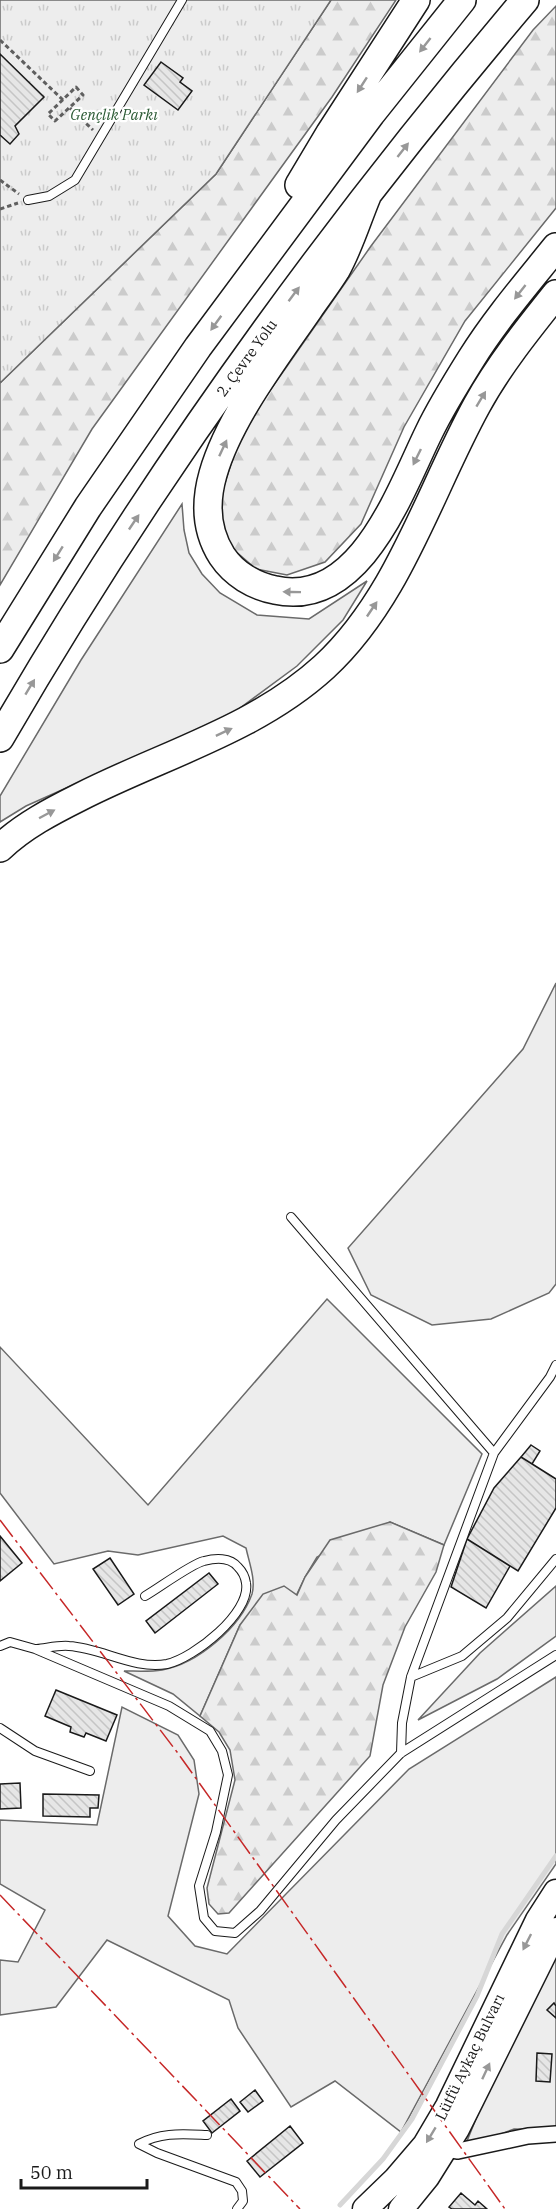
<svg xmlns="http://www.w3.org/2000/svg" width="556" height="2209" viewBox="0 0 556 2209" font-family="'IBM Plex Serif',serif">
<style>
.green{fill:#ededed;stroke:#6a6a6a;stroke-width:1.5}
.forest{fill:url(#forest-firs);stroke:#6a6a6a;stroke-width:1.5}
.park{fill:url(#park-tufts);stroke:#6a6a6a;stroke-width:1.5}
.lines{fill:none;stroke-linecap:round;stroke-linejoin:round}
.stream{stroke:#d7d7d7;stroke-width:5}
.building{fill:url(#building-back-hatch);stroke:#1a1a1a;stroke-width:1.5}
.service-casing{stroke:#1a1a1a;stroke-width:10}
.minor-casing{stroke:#1a1a1a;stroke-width:18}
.primary-casing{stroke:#1a1a1a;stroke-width:27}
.motorway-casing{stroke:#1a1a1a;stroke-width:30}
.path{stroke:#5f5f5f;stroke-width:3;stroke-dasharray:4.5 3;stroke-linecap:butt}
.service{stroke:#fff;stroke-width:8}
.minor{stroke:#fff;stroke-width:15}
.primary{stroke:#fff;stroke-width:24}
.motorway{stroke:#fff;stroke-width:27}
.power{stroke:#c62828;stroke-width:1.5;stroke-dasharray:21 4.5 3 4.5;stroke-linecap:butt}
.oneway{fill:#989898}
.labels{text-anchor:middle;stroke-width:4.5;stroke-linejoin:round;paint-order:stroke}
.park-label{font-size:15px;font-style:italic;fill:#2b5a34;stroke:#fff}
.street-label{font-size:15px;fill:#1a1a1a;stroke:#fff}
</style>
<defs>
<pattern id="forest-firs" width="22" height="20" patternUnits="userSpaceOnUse" patternTransform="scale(1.5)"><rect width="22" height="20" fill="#ededed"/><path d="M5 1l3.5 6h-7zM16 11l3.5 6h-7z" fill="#cbcbcb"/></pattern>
<pattern id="park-tufts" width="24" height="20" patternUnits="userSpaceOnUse" patternTransform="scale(1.5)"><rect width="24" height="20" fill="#ededed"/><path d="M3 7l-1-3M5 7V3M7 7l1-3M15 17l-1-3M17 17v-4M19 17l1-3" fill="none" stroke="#cbcbcb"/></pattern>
<pattern id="building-back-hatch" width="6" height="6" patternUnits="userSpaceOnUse" patternTransform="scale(1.5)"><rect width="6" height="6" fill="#e6e6e6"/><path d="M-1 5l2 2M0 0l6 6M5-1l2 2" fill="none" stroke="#c5c5c5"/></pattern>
</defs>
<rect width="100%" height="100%" fill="#fff"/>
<!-- green -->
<path class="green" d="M182 504 184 530 189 553 202 574 220 593 257 615 309 619 367 581 343 620 297 666 232 714 26 806 0 822V796L81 660Z
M556 983V1284L549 1293 491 1319 432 1325 371 1295 348 1248 523 1049Z
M327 1299 482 1454 444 1545 390 1522 317 1557 305 1577 296 1596 240 1625 200 1716 173 1694 124 1671C136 1671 150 1672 162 1670 197 1664 240 1628 252 1594 256 1580 249 1562 246 1548L223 1536 138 1555 108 1551 54 1564 0 1493V1347L148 1505Z
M556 1586V1636L497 1679 418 1720 480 1653Z
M556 1677V1864L507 1935 401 2132 335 2081 291 2107 238 2028 229 2000 107 1940 56 2007 0 2015V1960L18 1962 45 1910 0 1884V1820L97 1825 122 1707 178 1735 194 1760 199 1794 168 1916 195 1946 227 1954 409 1769Z
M556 1955V2130L514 2129 470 2146 467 2144V2141L488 2089Z"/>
<!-- forest -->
<path class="forest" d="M331 0H396L332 97 92 429 0 585V383L216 174Z
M556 6V208L465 321 404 427 361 524 325 562 287 575 256 569 226 543 219 502 241 432 371 246 533 30Z
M390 1522 444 1545 436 1572 405 1627 383 1685 370 1756 229 1913 218 1914 209 1904 207 1888 235 1780 230 1750 219 1732 200 1716 240 1625 263 1594 284 1586 297 1595 305 1577 330 1540Z"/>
<!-- park -->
<path class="park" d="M0 0H331L216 174 0 383Z"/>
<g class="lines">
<!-- stream -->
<path class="stream" d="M340 2205 383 2159 412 2119 477 1996 502 1934 556 1856"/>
</g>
<!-- building -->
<path class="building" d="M0 54 44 97 15 126 19 134 10 144 0 135Z
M161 62 183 78 180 82 192 91 178 110 144 85Z
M531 1445 540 1451 532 1464 521 1457Z
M521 1457 556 1479V1508L518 1571 467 1539 494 1488Z
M0 1536 22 1563 0 1581Z
M467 1539 510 1566 486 1608 451 1587Z
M110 1558 134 1594 118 1605 93 1569Z
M209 1573 218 1584 155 1633 146 1621Z
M56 1690 117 1715 106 1741 86 1733 84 1737 70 1732 71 1727 45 1716Z
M20 1783 21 1808 0 1809V1784Z
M43 1794 99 1795 98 1808H90V1817L43 1816Z
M554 2003 556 2006V2018L547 2010Z
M537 2053 552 2054 550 2082 536 2081Z
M255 2090 263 2101 248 2112 240 2102Z
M231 2099 240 2111 212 2133 203 2121Z
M290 2126 303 2143 260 2177 247 2161Z
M461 2193 475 2205 478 2201 487 2209H452L449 2207Z"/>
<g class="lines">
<!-- service casing -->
<g class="service-casing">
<path id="service" d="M28 200 49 196 75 180 182 0
M291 1217 494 1453 411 1677 402 1723 401 1753
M494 1453 550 1377 556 1365
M0 1646 10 1642 35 1649 169 1706 210 1731 222 1751 228 1775 216 1832 199 1886 204 1918 215 1931 235 1933 260 1911 336 1820 401 1753 556 1655
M37 1649C47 1648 59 1645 69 1646 102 1648 134 1670 167 1664 194 1658 251 1613 246 1583 245 1576 242 1571 238 1567 230 1557 215 1558 204 1561 191 1564 159 1588 145 1596
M411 1677 462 1656 507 1618 556 1559
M0 1728 35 1751 90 1771
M207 2135C182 2134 161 2132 139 2144L157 2153 236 2182 242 2191 243 2201 237 2209"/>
</g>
<!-- minor casing -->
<g class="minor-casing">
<path id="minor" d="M446 2149 458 2151 528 2136 556 2134"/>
</g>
<!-- primary casing -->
<g class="primary-casing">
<path id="primary" d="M365 2209 395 2180 425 2145 448 2106 538 1920 556 1892
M401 2209 427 2177 457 2129 556 1930"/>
</g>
<!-- motorway casing -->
<g class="motorway-casing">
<path id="motorway" d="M299 185 330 133 416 0
M367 196C357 220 349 247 336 270 328 283 318 296 309 309 276 357 229 418 213 474 205 502 206 531 222 556 234 574 254 586 275 590 360 609 400 491 429 432 441 407 456 383 471 359 496 319 527 283 556 247
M0 649 88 507 198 347 371 114 462 0
M0 738C151 477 331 229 525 0
M0 848C23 826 52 811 80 797 162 755 255 730 324 667 399 598 429 492 477 405 499 365 528 329 556 294"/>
</g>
<!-- path -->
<path class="path" d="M0 40 63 100
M76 87 83 95 55 121 48 114Z
M70 108 93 130
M0 180 19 194
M0 209 18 203"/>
<!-- service -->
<use href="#service" class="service"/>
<!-- minor -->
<use href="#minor" class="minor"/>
<!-- primary -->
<use href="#primary" class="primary"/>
<!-- motorway -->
<use href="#motorway" class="motorway"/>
<!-- power -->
<path class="power" d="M0 1520 177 1752 505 2209
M0 1895 300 2209"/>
</g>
<!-- one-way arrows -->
<defs><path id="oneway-solid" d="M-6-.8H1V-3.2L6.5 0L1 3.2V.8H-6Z" transform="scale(1.5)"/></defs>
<g class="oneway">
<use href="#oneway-solid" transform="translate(425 45) rotate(128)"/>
<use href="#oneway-solid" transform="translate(362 85) rotate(123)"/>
<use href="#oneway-solid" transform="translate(403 150) rotate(-52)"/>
<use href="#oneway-solid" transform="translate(520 292) rotate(128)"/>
<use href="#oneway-solid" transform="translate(294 294) rotate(-53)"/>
<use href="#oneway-solid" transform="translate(216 323) rotate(126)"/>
<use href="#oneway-solid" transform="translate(481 399) rotate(-59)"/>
<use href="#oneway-solid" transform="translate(223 448) rotate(-65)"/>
<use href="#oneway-solid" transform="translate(417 457) rotate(116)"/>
<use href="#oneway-solid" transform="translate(134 522) rotate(-56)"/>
<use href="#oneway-solid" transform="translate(58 554) rotate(122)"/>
<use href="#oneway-solid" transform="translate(292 592) rotate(-179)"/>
<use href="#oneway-solid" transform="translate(372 609) rotate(-56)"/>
<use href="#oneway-solid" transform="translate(30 687) rotate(-59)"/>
<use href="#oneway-solid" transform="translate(224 732) rotate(-25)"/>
<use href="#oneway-solid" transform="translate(47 814) rotate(-28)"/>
<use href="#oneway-solid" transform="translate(527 1942) rotate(117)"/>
<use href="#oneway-solid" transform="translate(486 2071) rotate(-65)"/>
<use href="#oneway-solid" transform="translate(431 2135) rotate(121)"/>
</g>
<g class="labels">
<!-- park labels -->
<g class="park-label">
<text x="114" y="120">Gençlik Parkı</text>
</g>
<!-- street labels -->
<g class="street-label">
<text transform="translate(247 358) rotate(-54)" y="5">2. Çevre Yolu</text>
<text transform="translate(470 2057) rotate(-64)" y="5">Lütfü Aykaç Bulvarı</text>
</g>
</g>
<!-- scale -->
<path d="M21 2179v9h126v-9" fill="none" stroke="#1a1a1a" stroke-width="3"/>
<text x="30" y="2179" font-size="18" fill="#1a1a1a" stroke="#ffffff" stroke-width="4.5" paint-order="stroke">50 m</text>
</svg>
